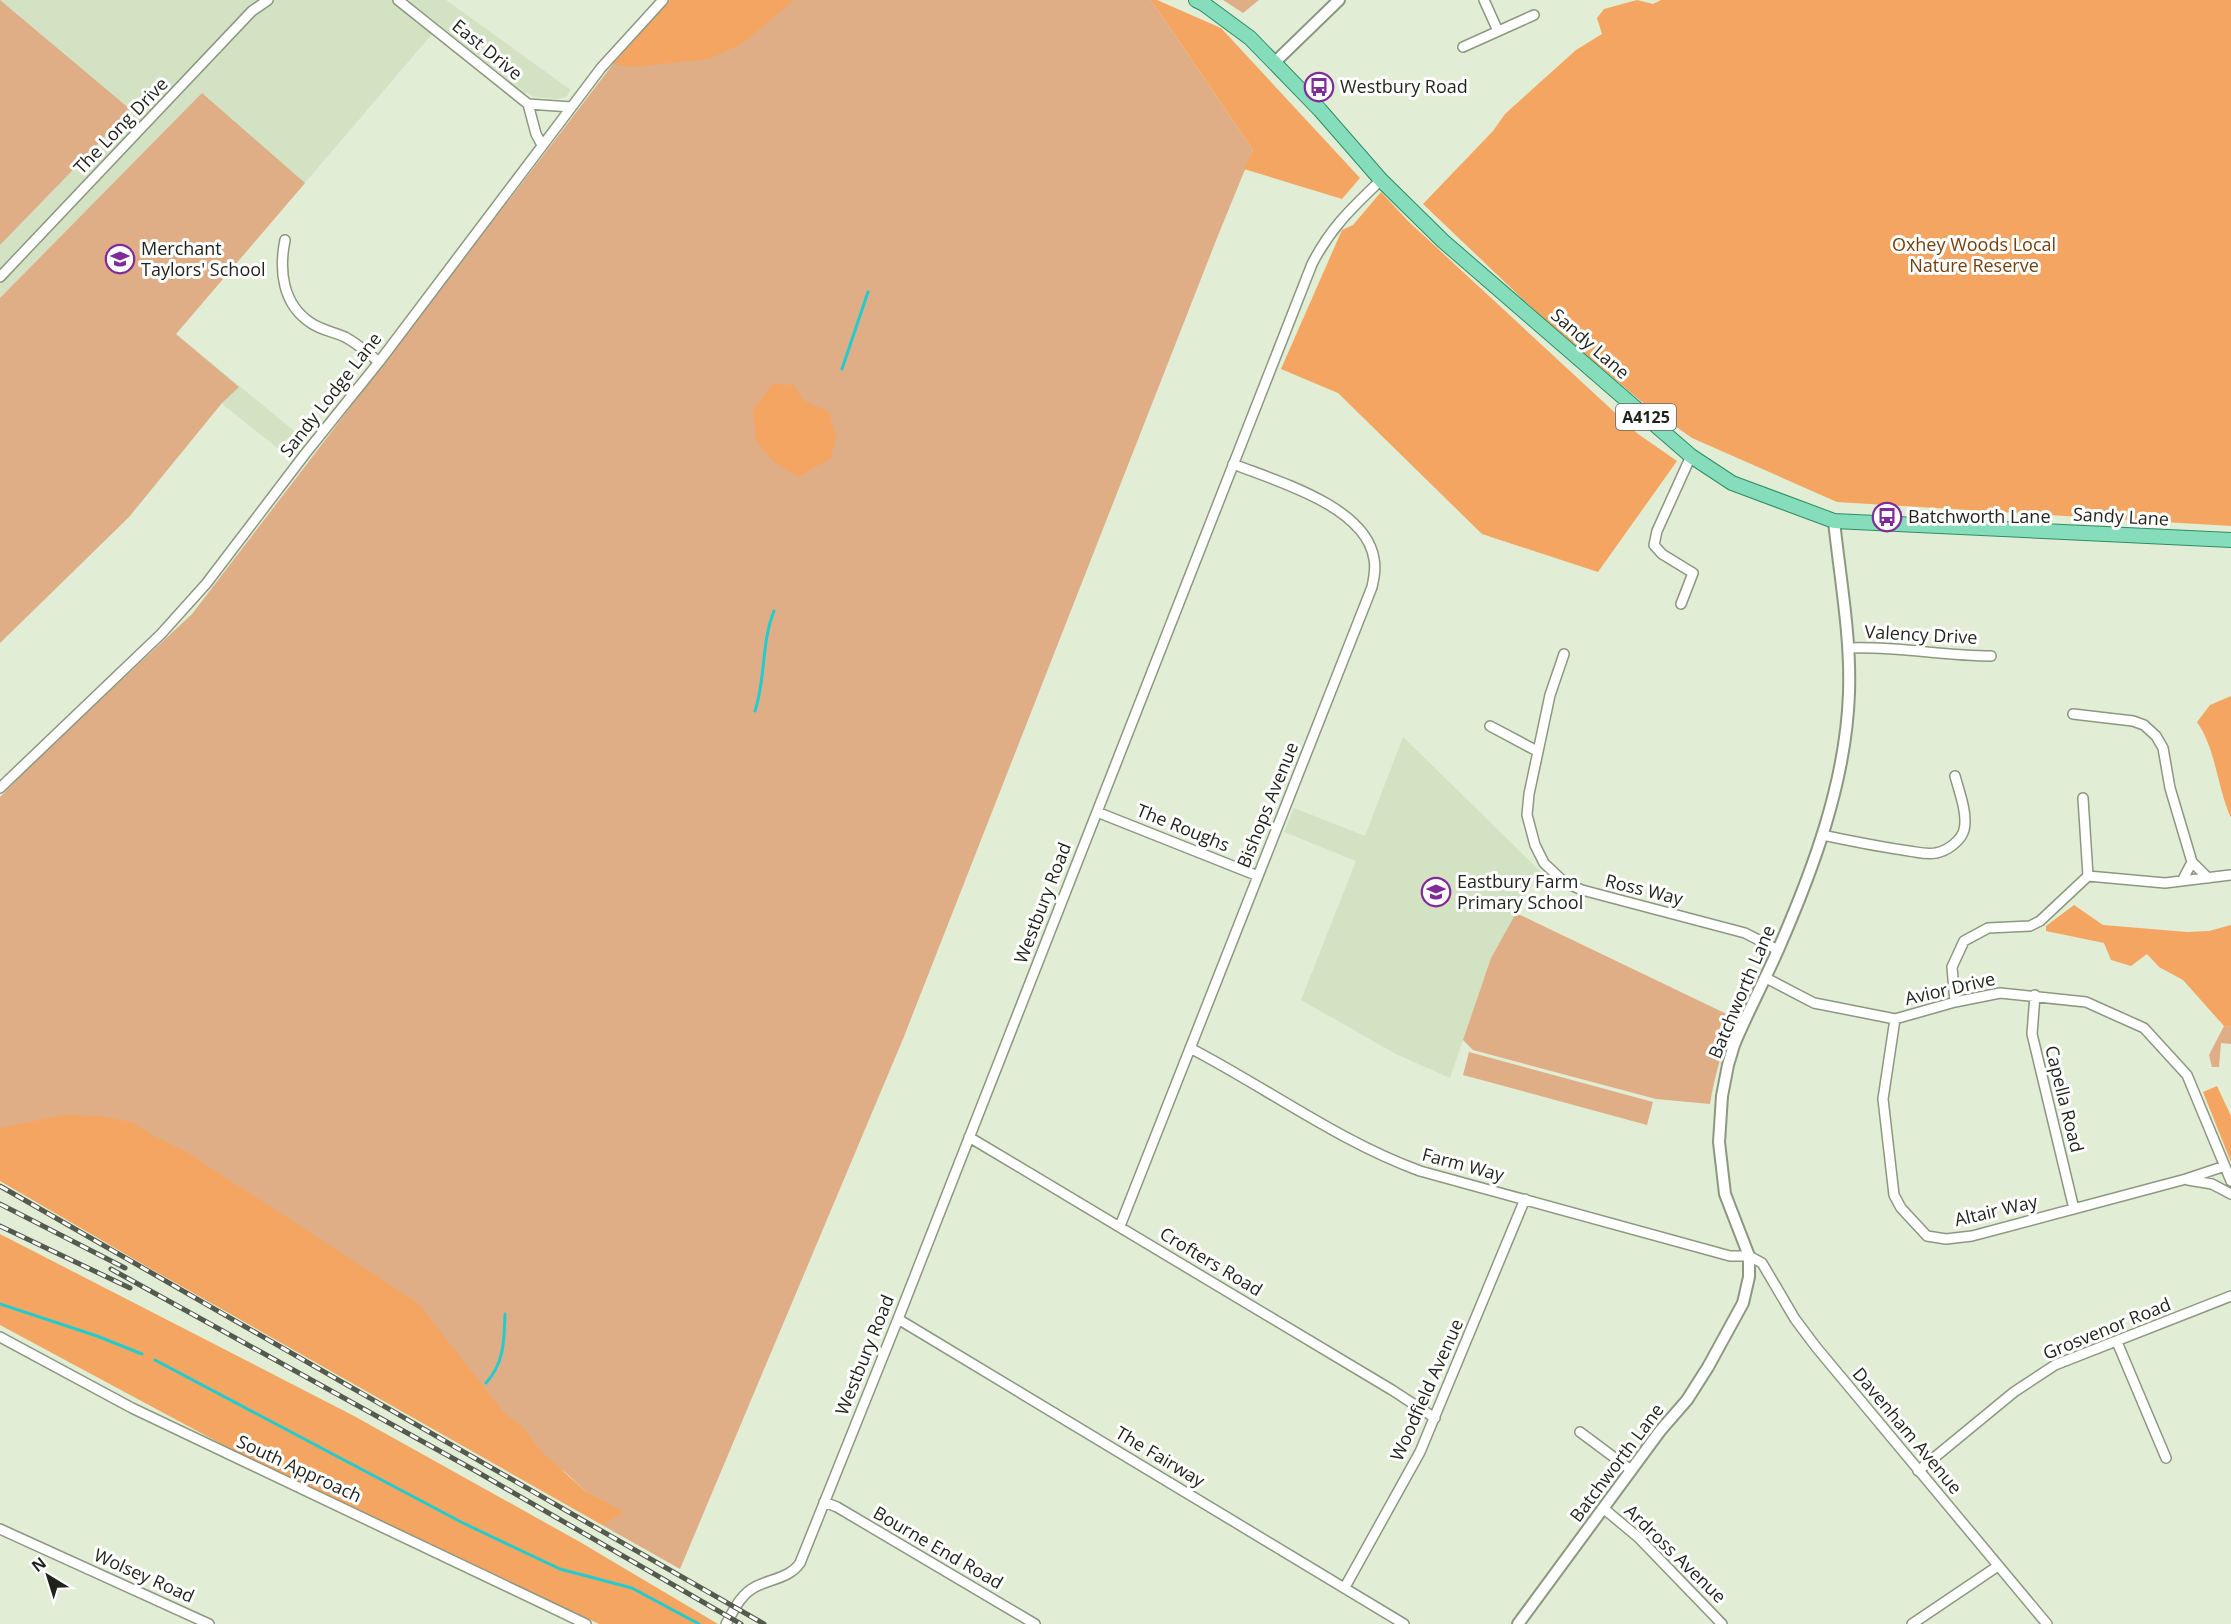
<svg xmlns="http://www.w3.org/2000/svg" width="2231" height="1624" viewBox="0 0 2231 1624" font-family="'Open Sans',sans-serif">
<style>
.built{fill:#d3e2c3}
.green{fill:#e0ae86}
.forest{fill:#f4a561}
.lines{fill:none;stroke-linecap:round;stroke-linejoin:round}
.stream{stroke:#22cbce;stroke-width:3}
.minor-casing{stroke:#8c9880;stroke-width:12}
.tertiary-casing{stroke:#8c9880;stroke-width:14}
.primary-casing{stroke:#2d8d66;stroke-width:16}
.minor{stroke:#fff;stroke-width:9}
.tertiary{stroke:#fff;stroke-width:10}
.primary{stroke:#86ddbc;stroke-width:14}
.rail-casing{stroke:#545a4d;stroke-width:5}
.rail{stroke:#fff;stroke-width:3;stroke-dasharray:9;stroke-linecap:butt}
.labels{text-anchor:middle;stroke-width:6;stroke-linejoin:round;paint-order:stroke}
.shield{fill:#fff;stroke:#62655f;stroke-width:1.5}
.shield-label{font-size:16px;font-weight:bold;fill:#1f231a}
.street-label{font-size:18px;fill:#1f231a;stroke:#fff}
.poi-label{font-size:18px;fill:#1f231a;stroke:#fff;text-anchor:start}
.park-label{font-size:18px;fill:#74410d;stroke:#fff}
</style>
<rect width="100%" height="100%" fill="#e1edd4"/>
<!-- built -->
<path class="built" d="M0 0H446L571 90 566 97 557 99 534 97 526 92 518 101 432 34 176 334 304 439 290 458 221 403 129 517 0 643Z
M1403 737 1540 871 1491 958 1450 1078 1396 1054 1301 1000 1356 861 1284 832 1294 808 1365 836Z"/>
<!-- green -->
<path class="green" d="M0 0 131 110 0 245Z
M670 0H1151L1253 150 1217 238 903 1039 680 1569 602 1525 609 1505 585 1491 565 1472 488 1426 0 1160V797L40 756 192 614 613 64Z
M1223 0H1259L1243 13Z
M202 93 305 183 176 334 239 387 222 403 129 517 0 643V298Z
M1516 913 1735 1018C1723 1046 1715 1074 1710 1104L1656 1099 1473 1050 1463 1040 1491 958Z
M2224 1026 2231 1027V1044L2221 1043 2219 1067H2212L2209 1055Z
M1469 1052 1653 1102 1647 1125 1463 1075Z"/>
<!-- forest -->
<path class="forest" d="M670 0H794L743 43 709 59 632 67 613 64Z
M1151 0H1157L1221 28 1360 178 1342 199 1244 169 1253 150Z
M1637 0 1653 4 1661 0H2231V526L1837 502 1692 438 1648 407 1550 325 1423 204 1493 131 1505 114 1576 50 1602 34 1597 18 1604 9Z
M1381 192 1408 221 1638 434 1677 461 1598 572 1482 534 1338 393 1281 369 1342 230 1353 225Z
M773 384 794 385 803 400 829 412 836 436 831 458 798 477 773 461 756 441 753 410Z
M2231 696V818C2217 787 2216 749 2197 722L2210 705Z
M2074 905 2103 925 2187 932 2209 931 2231 925V1027L2224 1026 2183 980 2159 967 2147 954 2131 966 2111 960 2104 943 2046 931V926Z
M2217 1086 2231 1116V1162L2203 1092Z
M64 1115 99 1116 131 1122 152 1135 185 1151 419 1304 504 1413 523 1427 539 1449 585 1491 624 1512 602 1525 151 1269 0 1181V1128Z
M0 1234 354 1416 580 1542 718 1624H599L251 1460 0 1325Z"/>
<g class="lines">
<!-- stream -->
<path class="stream" d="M842 369 868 292
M755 711C766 678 761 643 774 611
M0 1304 97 1336 142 1354
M155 1360 463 1523 560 1569 632 1588 699 1624
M486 1383C505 1362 504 1339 505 1314"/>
<!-- minor casing -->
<g class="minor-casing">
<path id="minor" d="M398 0 528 104 571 107
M1484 0 1498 31
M1463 47 1534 15
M528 104 536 134 542 145
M285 240C279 270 282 304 311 323 321 330 334 332 345 337 358 344 368 353 379 362
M0 277 252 11 268 0
M1681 604 1693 573 1662 554 1654 545 1657 531 1691 456
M1849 648C1897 646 1943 656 1991 656
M1564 654 1550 695 1529 794 1527 815 1535 845 1544 863 1564 882 1582 890 1745 933 1778 950
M2073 714 2133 721 2144 725 2156 736 2163 748 2170 788 2192 862 2182 881
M1490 726 1537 751
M0 788 161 634 206 584 305 454 379 362 601 68 663 0
M2083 798 2088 876
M1097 812 1258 876
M1822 835C1851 841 1879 847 1909 851 1917 852 1927 855 1936 853 1947 851 1961 841 1964 830 1968 814 1959 791 1955 776
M2192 862 2208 878
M1766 978 1814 1003 1895 1019 1955 1002 2000 993 2086 1002 2144 1028 2187 1075 2231 1181
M2035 995 2032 1034 2074 1209
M1955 1002 1952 967 1964 941 1988 928 2030 926 2040 921 2088 876 2165 883 2230 875
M1895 1019 1883 1099 1894 1195 1901 1208 1927 1236 1946 1239 1972 1236 2186 1179 2225 1166
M1190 1048C1267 1088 1338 1141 1420 1171L1730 1256H1749L1762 1263 1795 1319 1816 1347 2047 1624
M969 1137 1392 1390 1435 1418
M2188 1180 2212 1184 2231 1194
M1120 1226 1372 587C1374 578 1376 569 1374 559 1366 506 1276 481 1233 464
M898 1319 1404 1624
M0 1337 132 1408 586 1624
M2117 1342 2166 1458
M1580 1432 1631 1470
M1918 1471 2014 1392 2055 1365 2231 1296
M824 1502 837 1507 1035 1624
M1603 1508 1639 1538 1722 1624
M0 1529 209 1624
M1345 1587 1420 1452 1525 1199
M726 1624C734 1610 740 1595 755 1587 770 1579 790 1578 800 1563L898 1319 1312 264C1331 227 1352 208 1381 180
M1912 1624 1998 1566"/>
</g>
<!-- tertiary casing -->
<g class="tertiary-casing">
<path id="tertiary" d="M1274 63 1339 0
M1518 1624 1660 1431 1687 1400 1708 1367 1743 1303 1749 1277V1256L1725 1194 1719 1142 1722 1096 1728 1065 1734 1045C1747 1013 1764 982 1778 950 1813 870 1846 782 1849 693 1851 636 1840 578 1834 521"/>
</g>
<!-- primary casing -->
<g class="primary-casing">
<path id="primary" d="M1196 0 1204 4 1250 38 1320 110 1381 180 1443 241 1691 456 1732 483 1834 521 2231 540"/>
</g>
<!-- minor -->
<use href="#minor" class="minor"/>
<!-- tertiary -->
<use href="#tertiary" class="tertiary"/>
<!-- primary -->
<use href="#primary" class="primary"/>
<!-- rail casing -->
<g class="rail-casing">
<path id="rail" d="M0 1186 764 1624
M0 1204 125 1268
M0 1226 130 1288
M111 1269 474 1470 741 1624"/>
</g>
<!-- rail -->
<use href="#rail" class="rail"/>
</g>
<!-- icons -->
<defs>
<g id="bus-ring" transform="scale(1.5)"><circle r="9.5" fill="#fff" stroke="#812b9a" stroke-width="1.5"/><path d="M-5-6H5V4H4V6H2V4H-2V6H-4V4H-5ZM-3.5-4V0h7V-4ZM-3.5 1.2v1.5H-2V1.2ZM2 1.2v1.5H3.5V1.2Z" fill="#812b9a"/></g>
<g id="school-ring" transform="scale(1.5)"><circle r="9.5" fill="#fff" stroke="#812b9a" stroke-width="1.5"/><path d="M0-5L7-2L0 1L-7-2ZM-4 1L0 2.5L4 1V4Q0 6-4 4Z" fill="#812b9a"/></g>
</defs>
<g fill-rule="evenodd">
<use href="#bus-ring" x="1319" y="87"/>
<use href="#school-ring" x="120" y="259"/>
<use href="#bus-ring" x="1887" y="517"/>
<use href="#school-ring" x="1436" y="892"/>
</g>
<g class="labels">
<!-- shield labels -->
<rect class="shield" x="1616" y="404" width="60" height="26" rx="4.5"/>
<g class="shield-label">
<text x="1646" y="423">A4125</text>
</g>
<!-- street labels -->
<g class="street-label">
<text transform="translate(487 50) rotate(39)" y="6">East Drive</text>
<text transform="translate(121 126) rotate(-46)" y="6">The Long Drive</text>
<text transform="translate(1590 344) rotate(41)" y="6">Sandy Lane</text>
<text transform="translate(331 395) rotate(-52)" y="6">Sandy Lodge Lane</text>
<text transform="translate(2121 517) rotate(3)" y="6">Sandy Lane</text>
<text transform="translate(1921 635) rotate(3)" y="6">Valency Drive</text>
<text transform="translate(1268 805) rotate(-68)" y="6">Bishops Avenue</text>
<text transform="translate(1183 828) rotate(22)" y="6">The Roughs</text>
<text transform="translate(1644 890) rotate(14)" y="6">Ross Way</text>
<text transform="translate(1043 903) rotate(-69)" y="6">Westbury Road</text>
<text transform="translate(1950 989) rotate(-13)" y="6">Avior Drive</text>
<text transform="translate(1742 992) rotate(-67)" y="6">Batchworth Lane</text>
<text transform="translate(2064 1099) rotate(76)" y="6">Capella Road</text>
<text transform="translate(1463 1165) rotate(15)" y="6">Farm Way</text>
<text transform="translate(1996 1211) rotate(-13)" y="6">Altair Way</text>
<text transform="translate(1211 1262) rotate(31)" y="6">Crofters Road</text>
<text transform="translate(2107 1329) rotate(-22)" y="6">Grosvenor Road</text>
<text transform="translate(865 1355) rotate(-68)" y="6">Westbury Road</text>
<text transform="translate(1427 1390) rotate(-66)" y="6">Woodfield Avenue</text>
<text transform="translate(1907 1431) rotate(50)" y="6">Davenham Avenue</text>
<text transform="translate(1160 1457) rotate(31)" y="6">The Fairway</text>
<text transform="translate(1617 1463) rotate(-53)" y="6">Batchworth Lane</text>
<text transform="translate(299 1469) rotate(25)" y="6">South Approach</text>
<text transform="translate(938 1548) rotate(30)" y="6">Bourne End Road</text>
<text transform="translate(1675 1554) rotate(44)" y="6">Ardross Avenue</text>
<text transform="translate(144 1576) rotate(24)" y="6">Wolsey Road</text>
</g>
<!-- poi labels -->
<g class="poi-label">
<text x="1340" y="93">Westbury Road</text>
<text x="141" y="255">Merchant<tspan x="141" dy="21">Taylors' School</tspan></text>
<text x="1908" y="523">Batchworth Lane</text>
<text x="1457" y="888">Eastbury Farm<tspan x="1457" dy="21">Primary School</tspan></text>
</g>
<!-- park labels -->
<g class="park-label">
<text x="1974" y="251">Oxhey Woods Local<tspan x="1974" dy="21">Nature Reserve</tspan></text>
</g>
</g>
<!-- north arrow -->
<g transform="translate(48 1576) rotate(322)" stroke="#ffffff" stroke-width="4.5" paint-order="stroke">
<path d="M0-4.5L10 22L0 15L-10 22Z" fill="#1f231a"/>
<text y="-9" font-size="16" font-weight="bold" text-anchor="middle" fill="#1f231a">N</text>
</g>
</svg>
